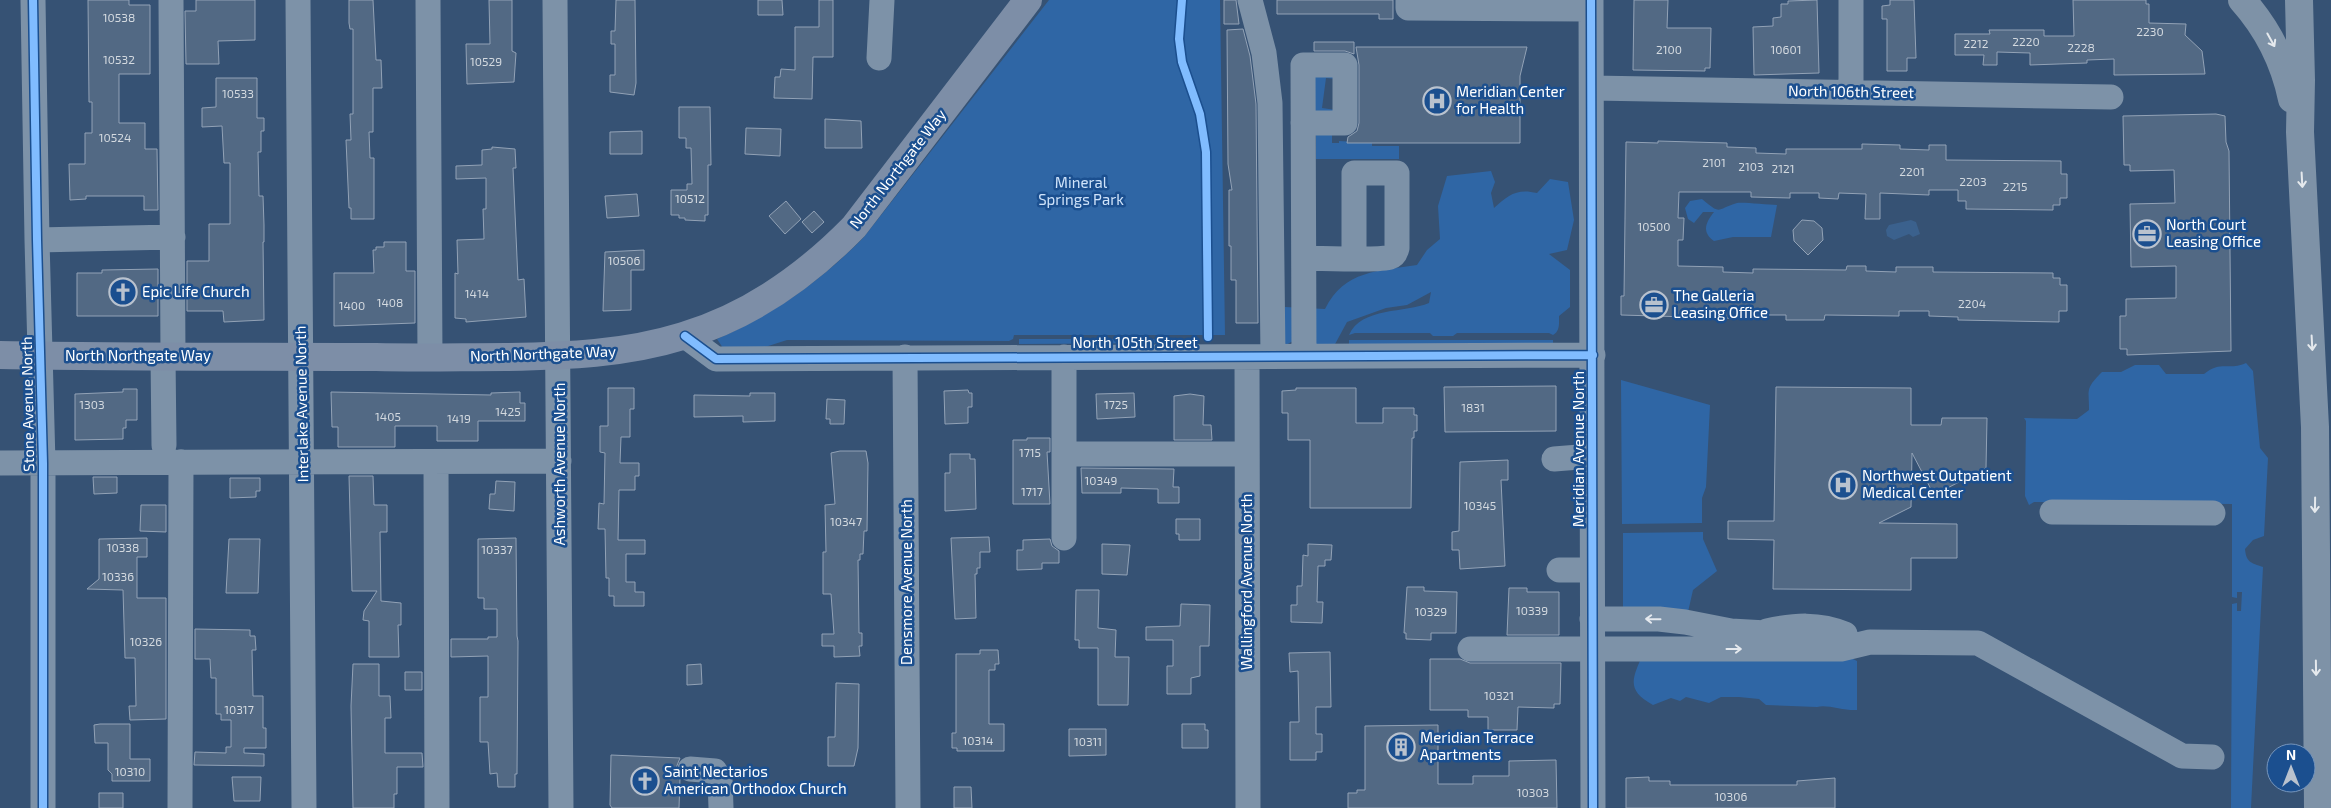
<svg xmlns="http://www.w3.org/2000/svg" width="2331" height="808" viewBox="0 0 2331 808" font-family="'Exo 2',sans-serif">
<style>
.green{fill:#2f66a5}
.water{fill:#3b618d}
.building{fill:#526984;stroke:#92a2b6}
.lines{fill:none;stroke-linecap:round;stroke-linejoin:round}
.minor{stroke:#7d92a8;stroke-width:25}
.major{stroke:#7d8ea7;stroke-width:28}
.highway{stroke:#7e92a7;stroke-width:28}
.cycleway-casing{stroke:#1b4f8f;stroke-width:11}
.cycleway{stroke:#80bcff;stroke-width:8}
.oneway{stroke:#e5e9ed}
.oneway2{stroke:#e5e9ee}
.labels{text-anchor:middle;stroke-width:5;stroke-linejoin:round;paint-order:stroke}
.number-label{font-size:12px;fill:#d4dae0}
.poi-label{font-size:15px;fill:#fff;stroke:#1b4f8f;text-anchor:start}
.street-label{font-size:15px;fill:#fff;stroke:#1b4f8f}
.park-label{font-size:15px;fill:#cfe3fa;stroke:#1b4f8f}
</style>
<rect width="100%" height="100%" fill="#365274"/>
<!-- green -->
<path class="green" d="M1049 0H1220L1225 335H1014L1013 339 1009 341 787 340 756 350 723 348 717 339C774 314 821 281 864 237Z
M1331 72 1337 79 1326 78 1322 108 1336 110 1334 115 1311 110V78Z
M1316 135H1332V143H1339V141L1372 143V146H1399V159H1316Z
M1491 171 1495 182 1491 193 1494 208C1508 195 1517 188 1537 193L1550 179 1568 182 1574 220 1567 250 1549 254 1570 270V307L1559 316C1559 324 1560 331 1553 335L1549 333H1457L1453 336H1433L1430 333H1355L1349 335C1361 307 1406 313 1429 303L1431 292 1407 305 1386 308 1347 322 1334 346H1317L1304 335 1284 346 1285 307 1325 309C1344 270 1379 271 1417 265L1427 250 1440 239 1438 206 1447 176Z
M1702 199C1722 216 1716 209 1737 203 1743 202 1768 205 1777 205L1771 237H1733L1714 241C1701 232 1706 222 1714 212H1703L1694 223 1688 219 1685 208 1690 201Z
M1194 339V343L1019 344V339Z
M1349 340H1553V344H1349Z
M2246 363 2253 371 2260 448 2268 458 2264 536 2253 540 2245 549C2246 562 2251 563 2263 567L2251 808H2231L2232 604 2237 603V611H2241L2242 592H2237V598L2232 597V504L2034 502 2029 505 2025 496 2026 421 2024 418 2077 419 2089 410C2089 389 2085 389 2102 372H2121L2135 365H2159L2166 374H2204C2221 360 2229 371 2246 363Z
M1621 380 1710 405 1706 487 1702 498V523L1622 524Z
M1703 532V539L1717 571 1693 590 1688 612 1623 609V533Z
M1643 654 1849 657 1857 661V710C1844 711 1827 704 1817 707L1766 705 1759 699 1739 697H1721L1709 703 1686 697 1680 701 1671 698 1653 705C1626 690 1632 679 1643 654Z"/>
<!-- water -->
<path class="water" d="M1911 220 1916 222 1920 234 1913 237 1909 234 1894 240 1887 236 1886 230 1889 225Z"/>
<!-- building -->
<path class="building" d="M88 0H129V5H150V74H119V123H145V149H157L158 210H144V196H86V199L70 200 69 164H85V133H92V102H89Z
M196 0H255V40L218 41 219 64H186L185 11H196Z
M349 0H373L376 60H381L382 88H373V132H369L370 158H374V219H351V208H349L346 140H351L350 114H353V29H350L349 23Z
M489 0H512V51L516 53 514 82 467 84 466 44H490Z
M616 0H635L636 83 634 95 610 92V75H615V44H611V31H615Z
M758 0H782L783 15H758Z
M819 0H833V57H813L812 99 774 98 775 77H780L781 69 795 70V27H819Z
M1224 0H1236L1239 24H1224Z
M1277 0H1393V19H1379V14H1277Z
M1634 0H1668L1667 28H1711L1710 68H1705V71L1633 70Z
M1817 0 1819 73 1754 75 1753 27 1773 26V18L1781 17V4H1788V1Z
M1890 0H1914L1916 58H1907V71H1887V19H1882V6L1890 5Z
M2073 0H2146V4H2149V23L2186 24 2185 35 2202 51 2205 74 2114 75V59L2087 60V63L2030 65V53L1997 52V65H1983L1984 55H1955V34H1990L1989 30H2044V36H2074Z
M1243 29 1250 56 1256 104 1258 323H1236V280H1231V246H1229V190H1232L1228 164 1227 30Z
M1314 42H1354V54L1345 51H1314Z
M1356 47H1527L1520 76V143H1347L1348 137 1357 131 1359 123V65Z
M216 78H257V118H264V131H261V152H258L259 196H263L264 225V242H263L264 320 224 322 223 311H187V261H209V224H230V163H224L222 126 202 127V108L216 107Z
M679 107H710L711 165H708V215H705V221L685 220V218H679V215H671V190H687V184H692L691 148H686V138H679Z
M2216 114 2225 116 2226 142 2229 151 2231 351 2127 355V349H2120V316H2126V299L2176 298V266L2131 267 2130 204 2175 203 2174 170 2130 171V165H2124L2123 116Z
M825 119 861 121 862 148H825Z
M746 128 781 129 780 156 745 154Z
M642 131V154H610V132Z
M1658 141 1727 143V147L1756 148V153L1786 154V149H1862V144L1900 145V149L1929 150V145H1946V160L2061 161V174H2067V198H2060V205H2053V210L1966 209V201H1958V190H1929V195L1880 193V219H1865L1866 194 1839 193 1838 199 1819 198V193H1790V198L1751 197V192H1679L1678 218H1684L1683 240H1678V266L1723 267V272L1753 273V269L1846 270 1847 266H1866V271L1896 272V267H1933V272L2053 273V278H2060V285H2067V311H2059V322L1958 320V317L1929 316V311H1899V316L1825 315 1824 320H1786V315H1758L1757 319 1621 315V296H1624L1626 142 1658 143Z
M492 147 515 149 516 168H513L518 280 524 279 526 317 466 322V319L455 318V273L458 274 457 240 484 239 483 209H486V178L456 179V166L482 165V150L492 149Z
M637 194 639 216 607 218 605 196Z
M786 201 801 219 785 234 769 216Z
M814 211 824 222 812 233 802 222Z
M1802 220 1814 221 1822 228 1823 240 1808 255 1794 241 1793 230Z
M384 242H406V271H415V323L334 326V273H374L373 250H376V247H384Z
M644 250V270H631V310L603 311 605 252Z
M158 269V316H77V273H102V270Z
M1556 386V431L1445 432 1444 387Z
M1776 387 1911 388V425H1941L1942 418H1987L1986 468 1934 495 1912 453 1911 507 1879 523 1957 524V558H1911V590L1773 589 1774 540 1728 539V521H1774Z
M608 388H634V409H630V437H621L620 463H639V476H635V490H619L618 540H645V554H626V582H635V592H644V606H614V596H609V578H606L605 529H598L599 503 604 504 605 453 600 452V426H608Z
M1296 388H1356V423H1383V408H1414V415H1417V431H1414V438H1412L1411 508H1310V440H1288V413H1282V391L1296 390Z
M123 389H137V420H126V428H123V439L75 440V394L123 392Z
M968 390 969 393H972V407H968V423L945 424 944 391Z
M331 392 491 395V393L520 392V403H525V421H478V441H437V426H395V447H338V427H332Z
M750 393H775V421L743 422V416L694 417V395L750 396Z
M1134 393 1135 417 1097 419 1096 394Z
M1190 394 1204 396 1203 425H1211L1212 440H1174V396Z
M827 399 845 400 844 424H830V419H826Z
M1027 438H1050V452H1047L1050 504H1013V440H1027Z
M840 451H866L868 463 867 531H864L863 554H860V560H858L859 633H862V646H859L860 656 834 657V646H822V634H834L831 594H823V552H826L825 505 835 504 831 453Z
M950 454H970V459H975L976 509 945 511V473H950Z
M1508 460V480H1501L1505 566 1460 569 1459 550H1452V532L1459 531 1460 462Z
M1081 468 1174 469 1173 487H1179V503H1158V489L1121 488V493H1082Z
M349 476H373L374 505H387V532H380L381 601 401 603V625H398L399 657H369V621L363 620 364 611 377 591H352Z
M93 477H117V493L94 494Z
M230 478H260V491H256V497L230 498Z
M496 481 515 482 514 511 489 509 490 494H495Z
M141 505H166V532L140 531Z
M1176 519H1200V540H1179V534H1176Z
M989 537 990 552H980V568H977V574H975L976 618 955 619 951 538Z
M147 538V557H137V598H166V719L130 720 129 706H136L135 658H125L123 590 87 589 99 579V539Z
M516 538 517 636 518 641 517 774H515V787H498L497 773 490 774 488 742H480V697H488V656L451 657V639H488V637H497V609H484V598H478V539Z
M229 539H260L258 593H226Z
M1050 539 1052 546 1059 551V563H1042V569L1017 570V550H1023V540Z
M1102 544 1130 545 1127 575 1102 574Z
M1308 544 1332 545 1331 560H1325V566H1318L1317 602H1323L1322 623 1291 622V605H1297V586H1302L1303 555 1308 556Z
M1407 587H1424V591L1457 592 1456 633H1431V640L1406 639V633H1404Z
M1509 588H1527V592H1559V635H1507Z
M1076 590H1099L1098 628 1116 630 1115 657H1129L1128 705H1098V648H1079V640H1075Z
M1181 604 1210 605 1209 646H1200V676L1191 678V694H1167V666H1173V640H1146V627L1180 626Z
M195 629 250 630V636H255L256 650H252L253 696H263V728H266V748H244V753L264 754V766L194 765 195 752 226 753V747H231V720H221V714H216V678H211L210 659H195Z
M980 650H998L999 664H995V670H989V724H1004V751H957V748H952V733H956V654H980Z
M1330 652 1331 707H1316V734H1322V752H1316V760H1290V722H1299L1298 671 1290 672 1289 653Z
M1430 659H1460L1470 663H1561L1560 704H1554V708L1518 707 1517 730H1488V717H1468V710H1430Z
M353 664H379V696H390L391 718H385V753H422L423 767H397V794H394V808H353L351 706Z
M701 664 702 684 687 685V665Z
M405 672H422V690H405Z
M836 683 859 684 858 748 854 766H828V737H835Z
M100 724H130V759H150V781H112V774L108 770V743H95L94 725Z
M1182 724H1205V730H1208V748H1182Z
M1438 725V784H1473V776H1509V761L1556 760 1557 808H1348V793H1357V790H1365V726Z
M1069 729H1106V755L1069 756Z
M611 755 680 758 676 768 680 778 679 808H612L610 805Z
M232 777H261L260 801H234Z
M1649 777V781H1670V785H1797V781L1835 778V808H1626V778Z
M954 787H971L972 808H954Z
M99 793H123V808H99Z"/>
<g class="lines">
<!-- minor -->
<path class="minor" d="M33 0 37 240 43 463V808
M171 0 173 356
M298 0 304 808
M428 0 430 358
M555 0 561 808
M1250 0 1264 53 1270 103 1273 356
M1408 0V8L1591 9
M1591 0 1593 808
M1851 0V92
M879 58 882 0
M1592 88 2111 97
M1303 123H1345V65H1303C1304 162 1304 259 1304 356
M37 240 173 237
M1304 258C1320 258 1379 261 1390 257 1394 256 1396 252 1397 248V173H1354V258
M685 336 716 359 1593 355
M163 356 164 445
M905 357 908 808
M1064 357V538
M1247 357 1248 808
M1064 454H1247
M1554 459 1592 456
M436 462 437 808
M0 463 559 461
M2052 512 2213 513
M1559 570H1592
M1592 619H1659L1685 622 1731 631 1784 634
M1767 631C1794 625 1819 623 1845 634
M1470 649H1841L1870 642 1978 643 2182 756 2212 757
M690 769 715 771 720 779 721 808
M180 808 181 462"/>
<!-- major -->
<path class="major" d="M0 355C125 357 251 357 376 357 419 358 462 357 506 357 566 356 625 354 683 336 750 316 806 276 854 227L1028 0"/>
<!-- highway -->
<path class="highway" d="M2242 0C2268 29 2284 61 2292 99
M2299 0 2301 80 2300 132 2315 427 2318 808"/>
<!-- cycleway casing -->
<g class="cycleway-casing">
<path id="cycleway" d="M33 0 37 240 43 463V808
M1182 0 1179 39 1182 62 1200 114 1206 152 1208 337
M1591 0 1593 808
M685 336 716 359 1593 355"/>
</g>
<!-- cycleway -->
<use href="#cycleway" class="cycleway"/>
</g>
<!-- one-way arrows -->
<defs><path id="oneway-shaft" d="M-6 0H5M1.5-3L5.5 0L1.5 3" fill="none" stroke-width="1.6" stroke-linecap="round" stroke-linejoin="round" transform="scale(1.25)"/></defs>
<g class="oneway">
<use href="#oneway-shaft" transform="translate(2271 40) rotate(61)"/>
<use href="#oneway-shaft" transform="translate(2302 180) rotate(87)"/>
<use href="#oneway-shaft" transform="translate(2312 343) rotate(87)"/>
<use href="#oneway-shaft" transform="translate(2315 505) rotate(91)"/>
<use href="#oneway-shaft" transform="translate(2316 668) rotate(89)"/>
</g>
<g class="oneway2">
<use href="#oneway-shaft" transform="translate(1653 619) rotate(-179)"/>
<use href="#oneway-shaft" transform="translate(1734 649)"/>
</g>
<!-- icons -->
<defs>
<g id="hospital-ring" transform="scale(1.4375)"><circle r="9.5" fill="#1b4f8f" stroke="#b9c2ce" stroke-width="1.5"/><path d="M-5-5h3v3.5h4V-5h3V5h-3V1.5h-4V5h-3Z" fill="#b9c2ce"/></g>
<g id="office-ring" transform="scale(1.4375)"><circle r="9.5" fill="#1b4f8f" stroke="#b9c2ce" stroke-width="1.5"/><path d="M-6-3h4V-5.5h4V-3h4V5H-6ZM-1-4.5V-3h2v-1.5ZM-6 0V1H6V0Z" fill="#b9c2ce"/></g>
<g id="church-ring" transform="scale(1.4375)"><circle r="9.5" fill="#1b4f8f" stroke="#b9c2ce" stroke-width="1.5"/><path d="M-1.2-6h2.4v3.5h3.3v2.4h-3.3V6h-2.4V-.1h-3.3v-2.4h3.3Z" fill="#b9c2ce"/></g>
<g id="building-ring" transform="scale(1.4375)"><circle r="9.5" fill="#1b4f8f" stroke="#b9c2ce" stroke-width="1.5"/><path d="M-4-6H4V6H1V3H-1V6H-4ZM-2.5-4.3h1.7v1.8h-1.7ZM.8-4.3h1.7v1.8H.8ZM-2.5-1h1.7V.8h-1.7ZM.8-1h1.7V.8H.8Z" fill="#b9c2ce"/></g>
</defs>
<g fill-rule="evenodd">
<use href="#hospital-ring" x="1437" y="101"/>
<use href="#office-ring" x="2147" y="234"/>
<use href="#church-ring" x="123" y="292"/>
<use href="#office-ring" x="1654" y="305"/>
<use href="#hospital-ring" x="1843" y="485"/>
<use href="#building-ring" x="1401" y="747"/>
<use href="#church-ring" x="645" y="781"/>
</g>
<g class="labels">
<!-- number labels -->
<g class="number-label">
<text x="119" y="22">10538</text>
<text x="2150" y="36">2230</text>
<text x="2026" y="46">2220</text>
<text x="1976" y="48">2212</text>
<text x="2081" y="52">2228</text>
<text x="1669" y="54">2100</text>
<text x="1786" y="54">10601</text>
<text x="119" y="64">10532</text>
<text x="486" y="66">10529</text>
<text x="238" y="98">10533</text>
<text x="115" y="142">10524</text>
<text x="1714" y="167">2101</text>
<text x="1751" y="171">2103</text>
<text x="1783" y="173">2121</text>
<text x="1912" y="176">2201</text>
<text x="1973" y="186">2203</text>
<text x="2015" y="191">2215</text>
<text x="690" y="203">10512</text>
<text x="1654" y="231">10500</text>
<text x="624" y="265">10506</text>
<text x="477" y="298">1414</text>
<text x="390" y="307">1408</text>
<text x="1972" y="308">2204</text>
<text x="352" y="310">1400</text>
<text x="92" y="409">1303</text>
<text x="1116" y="409">1725</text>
<text x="1473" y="412">1831</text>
<text x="508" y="416">1425</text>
<text x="388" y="421">1405</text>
<text x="459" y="423">1419</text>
<text x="1030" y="457">1715</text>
<text x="1101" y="485">10349</text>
<text x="1032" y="496">1717</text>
<text x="1480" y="510">10345</text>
<text x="846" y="526">10347</text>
<text x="123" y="552">10338</text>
<text x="497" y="554">10337</text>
<text x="118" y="581">10336</text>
<text x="1532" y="615">10339</text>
<text x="1431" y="616">10329</text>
<text x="146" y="646">10326</text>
<text x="1499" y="700">10321</text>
<text x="239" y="714">10317</text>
<text x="978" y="745">10314</text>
<text x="1088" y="746">10311</text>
<text x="130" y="776">10310</text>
<text x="1533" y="797">10303</text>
<text x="1731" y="801">10306</text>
</g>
<!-- poi labels -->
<g class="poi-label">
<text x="1456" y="97">Meridian Center<tspan x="1456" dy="17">for Health</tspan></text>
<text x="2166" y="230">North Court<tspan x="2166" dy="17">Leasing Office</tspan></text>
<text x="142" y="297">Epic Life Church</text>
<text x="1673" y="301">The Galleria<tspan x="1673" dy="17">Leasing Office</tspan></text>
<text x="1862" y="481">Northwest Outpatient<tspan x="1862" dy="17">Medical Center</tspan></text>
<text x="1420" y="743">Meridian Terrace<tspan x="1420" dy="17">Apartments</tspan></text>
<text x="664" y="777">Saint Nectarios<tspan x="664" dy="17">American Orthodox Church</tspan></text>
</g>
<!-- street labels -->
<g class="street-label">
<text transform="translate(1851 92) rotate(1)" y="5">North 106th Street</text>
<text transform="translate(898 169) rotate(-52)" y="5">North Northgate Way</text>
<text x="1135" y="348">North 105th Street</text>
<text transform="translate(543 354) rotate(-2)" y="5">North Northgate Way</text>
<text x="138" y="361">North Northgate Way</text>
<text transform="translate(28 404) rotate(-91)" y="5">Stone Avenue North</text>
<text transform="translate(302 404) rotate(-91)" y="5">Interlake Avenue North</text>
<text transform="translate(1579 449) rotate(-90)" y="5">Meridian Avenue North</text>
<text transform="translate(560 464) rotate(-90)" y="5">Ashworth Avenue North</text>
<text transform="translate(907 582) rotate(-90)" y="5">Densmore Avenue North</text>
<text transform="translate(1247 582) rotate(-90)" y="5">Wallingford Avenue North</text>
</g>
<!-- park labels -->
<g class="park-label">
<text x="1081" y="188">Mineral<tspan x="1081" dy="17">Springs Park</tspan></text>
</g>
</g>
<!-- north arrow -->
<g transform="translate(2291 768)"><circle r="24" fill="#1b4f8f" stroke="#7695bc"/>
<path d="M0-4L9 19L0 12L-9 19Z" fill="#b9c2ce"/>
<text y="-8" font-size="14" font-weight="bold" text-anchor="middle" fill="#ffffff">N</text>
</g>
</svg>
